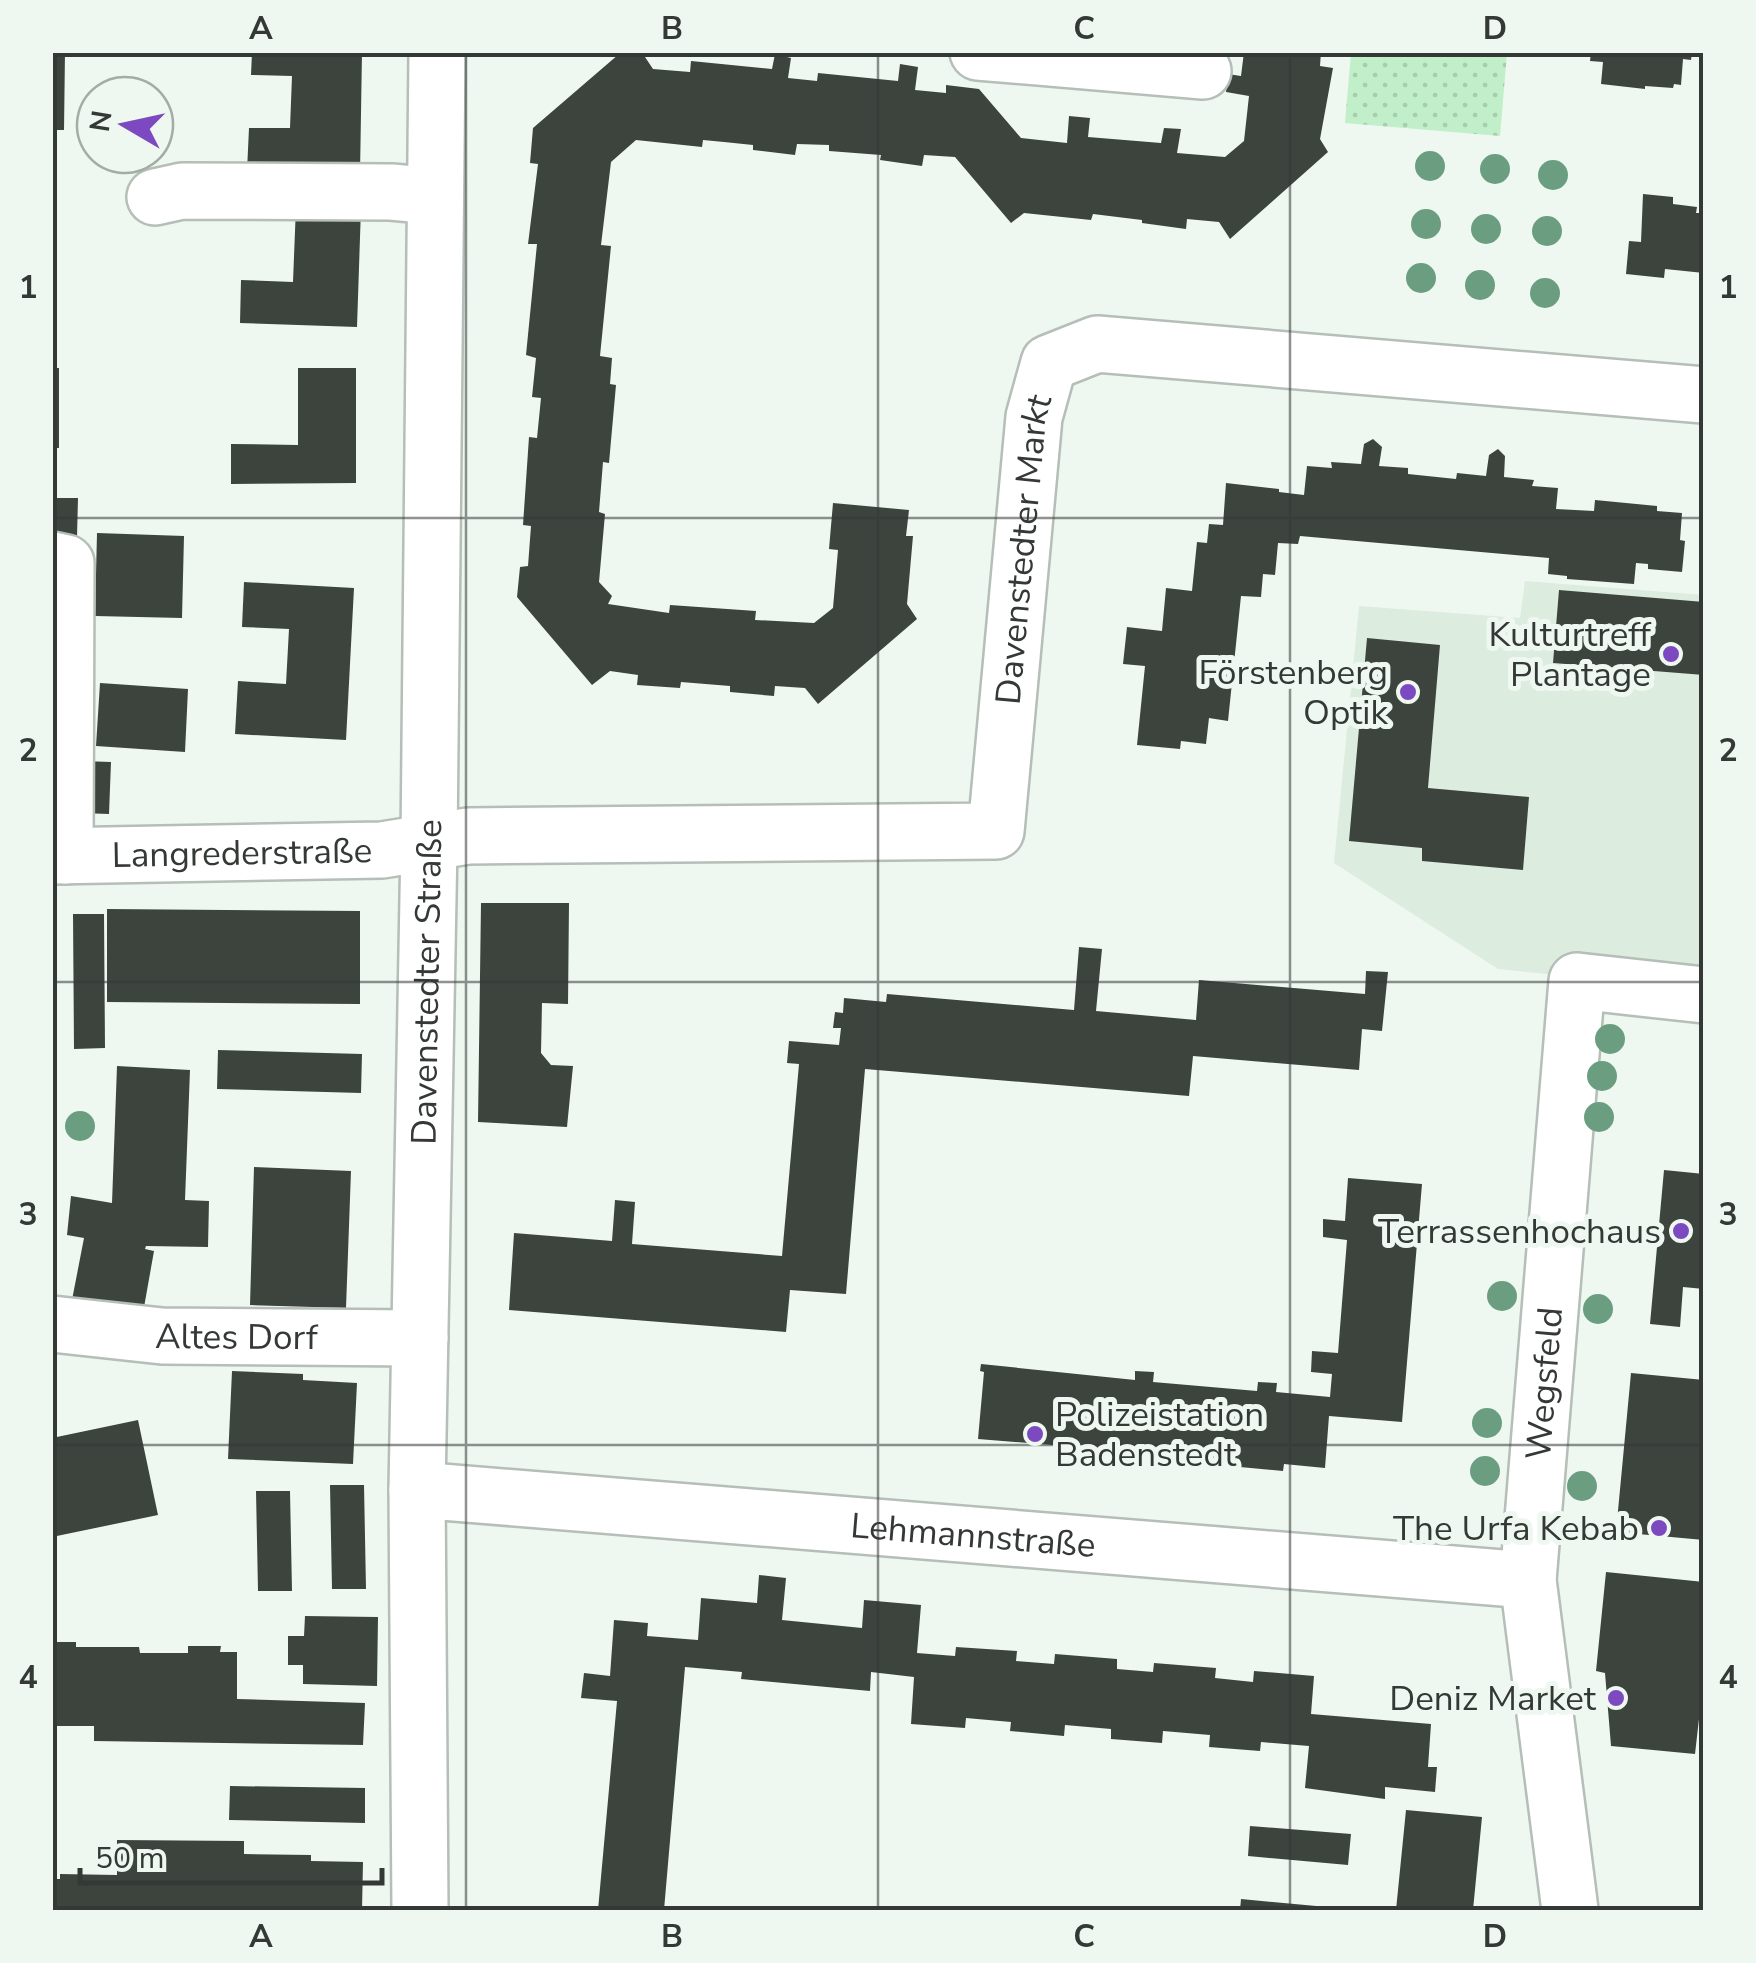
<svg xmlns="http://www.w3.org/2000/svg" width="1756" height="1963" viewBox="0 0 1756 1963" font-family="'Nunito Sans',sans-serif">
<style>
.built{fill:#dcecde}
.park{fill:url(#park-dots)}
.building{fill:#3d443e}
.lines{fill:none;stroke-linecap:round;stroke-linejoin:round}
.minor-casing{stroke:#b5beb7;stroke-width:60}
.minor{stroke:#fff;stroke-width:55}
.tree{fill:#6b9e80}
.grid{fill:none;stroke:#353936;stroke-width:2.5;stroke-opacity:0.55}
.poi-dot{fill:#7d49c0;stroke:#eef8f0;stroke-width:4}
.labels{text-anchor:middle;stroke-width:10;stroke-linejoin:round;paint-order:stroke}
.street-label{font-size:35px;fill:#353936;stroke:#eef8f0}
.poi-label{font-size:35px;fill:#353936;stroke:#eef8f0;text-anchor:end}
.neatline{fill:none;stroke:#353936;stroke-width:4}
.grid-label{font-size:32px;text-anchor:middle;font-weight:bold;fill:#353936}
</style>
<defs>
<pattern id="park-dots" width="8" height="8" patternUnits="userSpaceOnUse" patternTransform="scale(2.5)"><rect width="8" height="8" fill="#c0efc9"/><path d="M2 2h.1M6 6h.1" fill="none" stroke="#a6cead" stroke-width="1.8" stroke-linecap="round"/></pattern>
</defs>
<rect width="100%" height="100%" fill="#eef8f0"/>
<!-- built -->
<path class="built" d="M1525 581 1703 595V990L1498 969 1334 863 1359 606 1520 618Z"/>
<!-- park -->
<path class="park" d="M1351 53H1507L1500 136 1345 123Z"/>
<!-- building -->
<path class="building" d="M52 52H65L64 130H52Z
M252 52H362L360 174 247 171 249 128H290L292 76 251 75Z
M1244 52H1321L1320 66 1333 68 1320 139 1328 152 1230 239 1219 222 1187 219 1186 229 1142 223V220L1093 214 1091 220 1024 213 1011 223 955 157 924 155 922 166 880 160 881 155 829 151V145L797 144 795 155 753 150V145L724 142 703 140 702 147 636 140 611 162 601 245 611 246 600 356 612 358 610 384 616 385 609 463 603 462 599 512 605 514 599 582 612 596 608 604 669 613 670 605 756 611 755 620 814 623 833 608 838 550 829 549 833 503 909 510 906 536H913L907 604 917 619 818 704 805 688 775 686 774 696 730 692V686L681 682 680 688 637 685 638 675 610 671 592 685 517 597 520 567 528 566 531 526 523 525 529 437 537 438 541 398 532 397 536 358 526 355 537 244H528L538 164 530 163 533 128 619 54 645 57 653 69 690 72 691 61 772 69 775 54 791 58 788 78 817 81 818 73 898 81 900 64 918 67 915 90 946 93V85L979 89 1021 138 1067 143 1069 116 1090 118 1088 137 1161 143 1164 128 1181 129 1177 153 1225 157 1244 141 1249 96 1226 92 1228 74 1241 76Z
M1591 52H1692L1691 60 1683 59 1681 85 1674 84 1673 88 1645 86V89L1601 84 1603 62 1590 61Z
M1643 194 1673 197V204L1697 207 1696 213H1704V273L1665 269 1664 278 1626 274 1629 241 1641 242Z
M296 206 361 208 357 327 240 323 241 280 293 282Z
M52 368H59V448H52Z
M298 368H356V483L231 484V444L298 445Z
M1373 439 1382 447 1379 466 1408 468V474L1456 479 1457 473 1486 476 1489 455 1498 449 1505 456 1504 477 1534 480 1532 486 1558 488 1556 509 1594 511 1595 500 1657 506V511L1682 513 1680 540 1685 541 1682 572 1648 569V564L1636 563 1634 584 1567 579V576L1548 574 1549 558 1300 536 1298 544 1278 543 1275 575 1263 574 1261 597 1241 596 1228 721 1209 718 1206 744 1181 741 1180 749 1137 745 1145 666 1123 664 1127 627 1162 631 1166 588 1192 591 1197 542 1207 543 1209 524 1223 525 1226 483 1279 489V492L1304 495 1307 466 1332 468 1331 462 1361 464 1364 444Z
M52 498H78L77 537H52Z
M97 533 184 536 182 618 95 616Z
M244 582 354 588 346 740 235 734 238 681 286 684 289 629 242 627Z
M1559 590 1704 602V675L1553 663Z
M1367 638 1440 645 1428 788 1529 797 1523 870 1422 861V848L1349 841Z
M100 683 188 689 185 752 96 746Z
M82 761 111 762 109 814 80 813Z
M481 903H569L568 1004 542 1003 541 1053 551 1065 573 1066 567 1127 478 1122Z
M107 909 360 911V1004L107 1002Z
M73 914H104L105 1048 74 1049Z
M1079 947 1102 949 1096 1011 1196 1020 1199 980 1365 994 1366 971 1388 972 1382 1031 1362 1029 1359 1070 1193 1056 1189 1096 865 1069 846 1294 790 1290 786 1332 509 1310 514 1233 612 1241 615 1200 635 1202 632 1244 782 1256 799 1064 787 1063 789 1041 839 1045 841 1028H833L835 1012 843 1013 844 998 886 1002 887 994 1074 1010Z
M218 1050 362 1054 361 1093 217 1089Z
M117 1066 190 1070 185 1200 209 1201 208 1247 146 1246 145 1249 154 1251 143 1313 72 1300 84 1238 67 1235 71 1196 112 1203Z
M254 1167 351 1171 346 1308 250 1305Z
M1664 1170 1704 1174V1289L1683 1287 1680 1327 1650 1324Z
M1348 1178 1422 1184 1402 1422 1329 1416 1325 1468 1284 1464 1283 1471 1240 1467V1460L1161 1453 1160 1461 1117 1457V1450L978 1439 984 1372 980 1371 981 1364 1135 1380V1371L1154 1372 1153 1382 1257 1391 1258 1382 1277 1383 1276 1392 1330 1397 1332 1374 1311 1372 1312 1351 1338 1353 1347 1240 1323 1237V1219L1345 1221Z
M232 1371 303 1374V1380L357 1383 353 1464 228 1459Z
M1631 1373 1704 1380V1540L1616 1532Z
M138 1420 158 1515 52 1537V1438Z
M330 1485H364L366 1589H332Z
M256 1491H290L292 1591H258Z
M1606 1572 1704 1582V1675L1695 1754 1611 1746 1605 1673 1596 1671Z
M759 1575 786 1578 782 1620 862 1628 864 1600 921 1605 917 1653 955 1656 956 1647 1017 1651 1016 1661 1054 1664 1055 1654 1117 1659V1669L1153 1672 1154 1663 1216 1668 1215 1678 1253 1682 1254 1671 1314 1676 1311 1714 1431 1724 1428 1767H1437L1435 1792 1385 1787V1799L1305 1788 1309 1746 1261 1742 1260 1751 1209 1747 1210 1735 1163 1731 1162 1743 1111 1739V1729L1065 1725 1064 1736 1010 1731 1011 1722 966 1718 965 1728 911 1724 914 1677 871 1672 870 1691 741 1679 742 1672 685 1667 664 1910H598L617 1701 581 1698 584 1673 610 1676 614 1620 648 1623 647 1636 698 1640 701 1598 757 1603Z
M305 1616 378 1617 377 1686 303 1684V1665H288V1636H304Z
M52 1642H76V1647H139L140 1653H188V1646H221L220 1652H237V1699L365 1703 363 1745 94 1741V1726H52Z
M230 1786 365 1788V1823L229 1820Z
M1406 1810 1482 1817 1473 1910H1396Z
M1250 1826 1351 1834 1348 1865 1248 1856Z
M117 1840 244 1841V1854L311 1855V1861L363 1862 362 1910H52V1879H60V1874L117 1875Z
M1241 1899 1338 1908V1910H1240Z"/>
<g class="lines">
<!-- minor casing -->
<g class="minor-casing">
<g id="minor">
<path d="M978 52 1203 71"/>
<path d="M155 197 182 191 391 192 435 196"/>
<path d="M52 560 66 563 65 856"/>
<path id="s1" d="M52 856 382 850 468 836 996 831 1034 417 1049 363 1097 344 1704 395"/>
<path id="s2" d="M52 1324 162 1336 420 1338"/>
<path id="s3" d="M417 1490 1528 1580"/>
<path id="s4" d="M420 1910 417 1490 429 843 437 52"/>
<path id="s5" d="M1570 1910 1528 1580 1577 981 1704 995"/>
</g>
</g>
<!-- minor -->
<use href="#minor" class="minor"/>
</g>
<!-- trees -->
<g class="tree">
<circle cx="1430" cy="166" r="15"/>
<circle cx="1495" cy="169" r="15"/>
<circle cx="1553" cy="175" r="15"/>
<circle cx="1426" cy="224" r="15"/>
<circle cx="1486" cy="229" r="15"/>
<circle cx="1547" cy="231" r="15"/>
<circle cx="1421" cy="278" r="15"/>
<circle cx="1480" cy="285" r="15"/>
<circle cx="1545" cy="293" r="15"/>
<circle cx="1610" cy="1039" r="15"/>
<circle cx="1602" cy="1076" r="15"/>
<circle cx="1599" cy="1117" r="15"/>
<circle cx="80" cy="1126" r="15"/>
<circle cx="1502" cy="1296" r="15"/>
<circle cx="1598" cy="1309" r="15"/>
<circle cx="1487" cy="1423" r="15"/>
<circle cx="1485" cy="1471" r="15"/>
<circle cx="1582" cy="1486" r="15"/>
</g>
<!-- grid -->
<path class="grid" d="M466 52V1910M878 52V1910M1290 52V1910M52 518H1704M52 982H1704M52 1445H1704"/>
<!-- markers -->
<g class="poi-dot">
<circle cx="1671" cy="654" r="10"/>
<circle cx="1408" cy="692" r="10"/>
<circle cx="1681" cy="1231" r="10"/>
<circle cx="1035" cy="1434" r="10"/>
<circle cx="1659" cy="1528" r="10"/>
<circle cx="1616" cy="1698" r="10"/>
</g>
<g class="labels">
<!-- street labels -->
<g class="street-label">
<text dy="12" stroke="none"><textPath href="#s1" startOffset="1228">Davenstedter Markt</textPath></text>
<text dy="12" stroke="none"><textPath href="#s1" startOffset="190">Langrederstraße</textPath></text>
<text dy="12" stroke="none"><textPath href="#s4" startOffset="928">Davenstedter Straße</textPath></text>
<text dy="12" stroke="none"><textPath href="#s2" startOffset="185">Altes Dorf</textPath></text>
<text dy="12" stroke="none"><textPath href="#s5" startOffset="530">Wegsfeld</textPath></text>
<text dy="12" stroke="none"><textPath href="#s3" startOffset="558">Lehmannstraße</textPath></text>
</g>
<!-- poi labels -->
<g class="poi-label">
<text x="1651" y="646">Kulturtreff<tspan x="1651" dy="40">Plantage</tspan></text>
<text x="1388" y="684">Förstenberg<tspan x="1388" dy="40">Optik</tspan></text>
<text x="1661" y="1243">Terrassenhochaus</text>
<text x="1055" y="1426" text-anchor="start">Polizeistation<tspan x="1055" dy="40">Badenstedt</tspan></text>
<text x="1639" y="1540">The Urfa Kebab</text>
<text x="1596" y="1710">Deniz Market</text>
</g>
</g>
<!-- border -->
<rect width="1756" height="1963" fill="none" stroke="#eef8f0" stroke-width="110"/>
<!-- north arrow -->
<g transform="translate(125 125) rotate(279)"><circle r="48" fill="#eef8f0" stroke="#a4aca6" stroke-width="2.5"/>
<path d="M0-8L18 38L0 25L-18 38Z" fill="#7d49c0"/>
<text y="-15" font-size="28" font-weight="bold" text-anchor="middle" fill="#353936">N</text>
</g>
<!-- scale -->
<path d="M80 1868v15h302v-15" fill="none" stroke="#353936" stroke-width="5"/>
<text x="95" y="1868" font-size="30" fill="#353936" stroke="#eef8f0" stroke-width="8" paint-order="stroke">50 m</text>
<rect x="55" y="55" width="1646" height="1853" class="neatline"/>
<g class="grid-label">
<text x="261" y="39">A</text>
<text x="672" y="39">B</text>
<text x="1084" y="39">C</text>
<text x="1495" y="39">D</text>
<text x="28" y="298">1</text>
<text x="1728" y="298">1</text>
<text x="28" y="761">2</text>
<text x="1728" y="761">2</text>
<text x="28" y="1225">3</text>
<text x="1728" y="1225">3</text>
<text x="28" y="1688">4</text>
<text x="1728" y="1688">4</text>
<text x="261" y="1947">A</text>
<text x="672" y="1947">B</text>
<text x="1084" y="1947">C</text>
<text x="1495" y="1947">D</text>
</g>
</svg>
